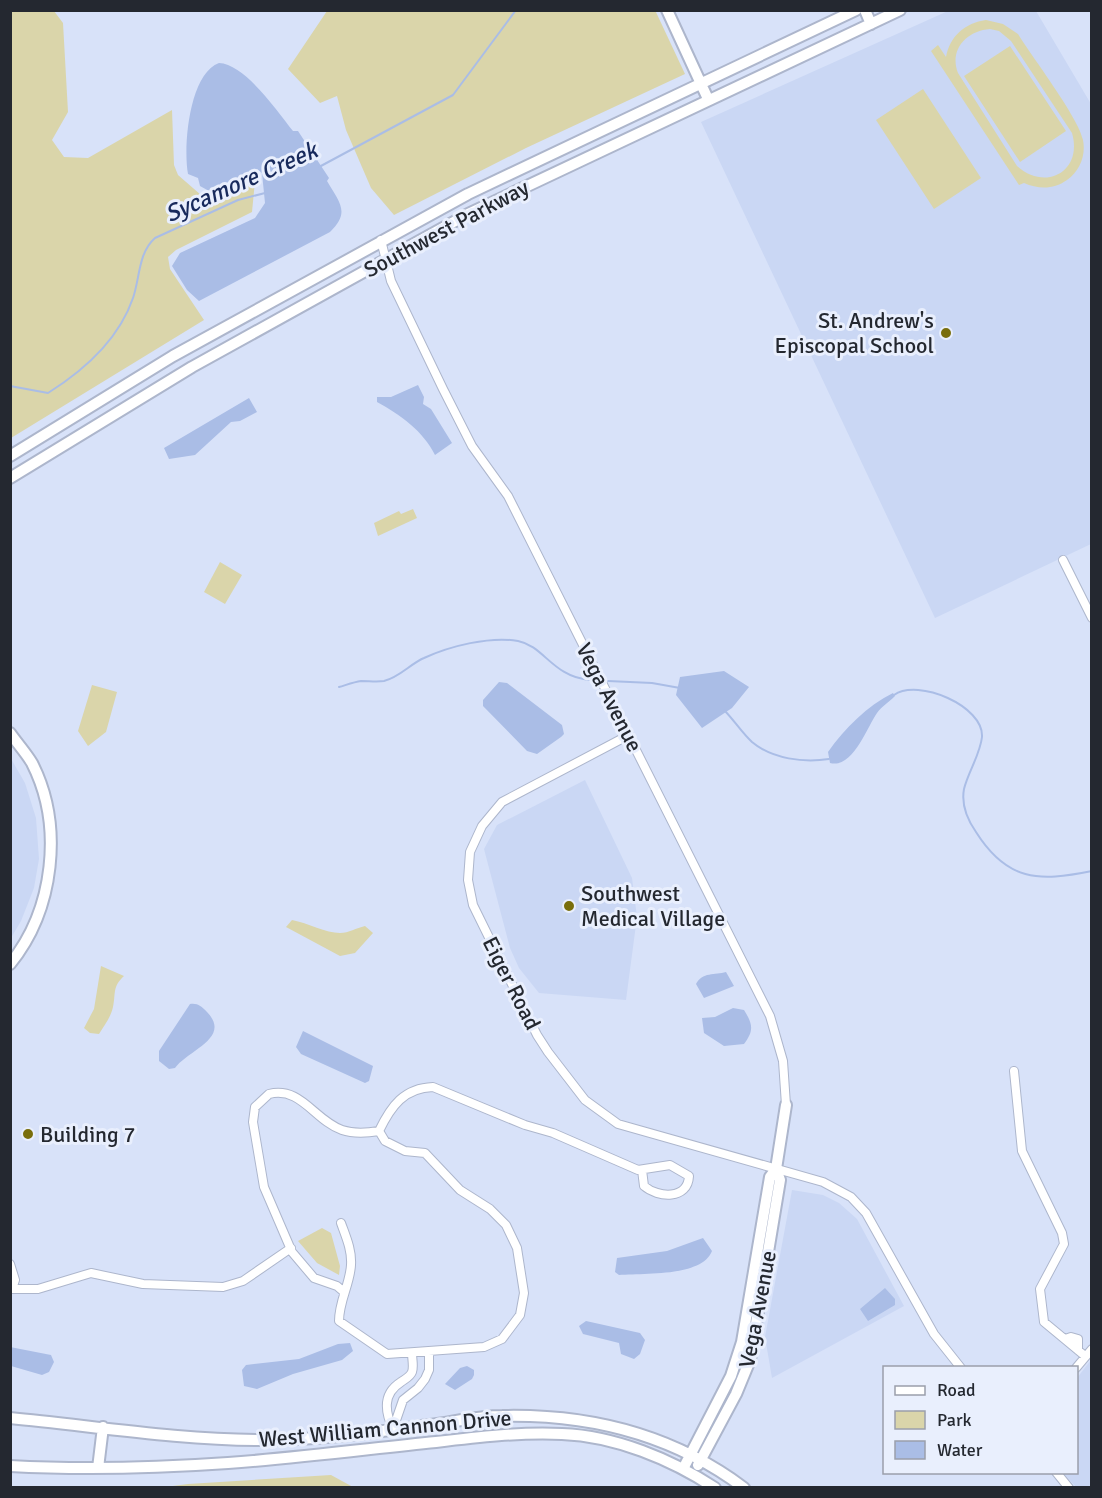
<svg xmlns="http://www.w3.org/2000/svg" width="1102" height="1498" viewBox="0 0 1102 1498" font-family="Signika,sans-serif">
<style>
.built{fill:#cad7f4}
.green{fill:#dad5aa;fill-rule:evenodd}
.water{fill:#aabde6}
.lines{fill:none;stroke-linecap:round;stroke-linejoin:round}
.stream{stroke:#aabde6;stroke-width:2}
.street-casing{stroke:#adb6cc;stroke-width:10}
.secondary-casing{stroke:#adb6cc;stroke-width:14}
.street{stroke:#fff;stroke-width:8}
.secondary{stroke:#fff;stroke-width:10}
.poi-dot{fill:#796e0c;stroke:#e9effd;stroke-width:2}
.labels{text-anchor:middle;stroke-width:6;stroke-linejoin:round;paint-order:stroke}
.street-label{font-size:22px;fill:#242830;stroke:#e9effd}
.poi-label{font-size:22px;fill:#242830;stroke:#e9effd;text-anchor:start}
.water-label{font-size:24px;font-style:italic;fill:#182a5c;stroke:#e9effd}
</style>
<rect width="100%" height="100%" fill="#d8e2f9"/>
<!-- built -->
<path class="built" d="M948 11H1036L1091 104V544L935 618 701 122Z
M10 757 25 783 36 818 39 859 34 888 21 921 11 938Z
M585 780 632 878 637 917 626 1000 539 993 519 968 510 948 484 849 497 825Z
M792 1190 823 1195 839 1203 857 1219 904 1306 772 1378 765 1337Z
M1091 1360V1487H1076L1063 1473 1076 1472 1077 1378Z"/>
<!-- green -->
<path class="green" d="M11 10 54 11 63 23 68 112 52 140 64 157 88 158 172 110 174 165 178 175 201 195 218 196 250 179 255 181 252 212 176 250 168 257 170 269 204 320 11 438Z
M655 10 685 74 526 148 394 215 371 188 346 130 337 96 320 103 288 69 327 11Z
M986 20 1003 24 1018 34C1032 57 1079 118 1083 140 1086 155 1080 171 1067 180 1053 190 1038 189 1024 183L1019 185 931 51 938 45 946 57C950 36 965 23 986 20ZM990 29 999 31 1011 41 1072 133C1083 171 1046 192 1017 166L958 73C949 50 966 31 990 29Z
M1010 46 1066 131 1020 162 964 76Z
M923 89 981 178 934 209 876 120Z
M413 509 417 518 378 536 374 523 399 511 401 514Z
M220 562 242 575 225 604 204 592Z
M92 685 117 692 106 732 88 746 78 731Z
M292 920C308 923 326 933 340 933 349 933 356 928 365 926L373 933 355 953 340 956 286 927Z
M101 966 124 976C112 987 116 993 113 1007 111 1017 104 1026 99 1034L90 1033 84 1028 94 1009Z
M322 1228 331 1233 340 1266 339 1275 317 1263 298 1241Z
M331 1475 353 1487H165L188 1484Z"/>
<!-- water -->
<path class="water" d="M219 63C245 64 277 111 293 131H298L329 178 327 181C339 202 351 212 330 232L199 301 187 290 172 266 180 253 255 218 265 203 262 173 257 169 209 191 200 186 198 178 188 174C183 147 189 74 219 63Z
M418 385 424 397 423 404 431 409 452 443 435 455C423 431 401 415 377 402V397H391Z
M249 398 257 412 240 421 231 422 195 455 169 459 164 448Z
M724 671 749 687 732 708 702 728 676 695 680 677Z
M499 682 507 683 562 725 564 734 561 737 537 754 527 751 483 706V700Z
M893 693 895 696C889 702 882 706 877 713 867 727 853 769 830 763L828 752C845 728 867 706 893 693Z
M726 972 734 986 704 998 696 984C702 972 715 975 726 972Z
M190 1004C198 1003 201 1006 207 1012 232 1038 188 1050 175 1068L169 1069 159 1061V1051Z
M733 1008 744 1010C753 1024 754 1031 744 1044L724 1046 704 1033 702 1018 715 1017Z
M303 1031 373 1066 369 1081 365 1083 301 1054 296 1047Z
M703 1238 712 1251C702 1277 644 1273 619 1275L615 1272 617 1258 667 1251Z
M885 1288 895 1299V1305L868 1321 860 1309Z
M586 1321 640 1333 645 1340 640 1354 634 1359 621 1354 619 1343 583 1334 579 1326Z
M350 1343 353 1351 342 1360 293 1374 257 1389 244 1386 242 1370 246 1365 299 1359 338 1344Z
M10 1347 51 1355 54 1362 49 1372 42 1375 11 1366Z
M467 1366 474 1370V1375L472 1379 455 1390 445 1384 460 1368Z"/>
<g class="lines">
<!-- stream -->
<path class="stream" d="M319 167 453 95 516 10
M10 386 48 393C83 371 119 339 133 298 140 278 138 253 155 238L238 200 265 193
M608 681 652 683 680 688
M339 687C346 685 354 682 361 681 369 681 377 682 384 681 400 677 410 664 424 658 450 646 490 636 518 641 544 646 552 676 589 680
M894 695C918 678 984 706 982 737 980 755 968 772 964 789 961 805 967 819 976 832 1007 881 1038 882 1092 871
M724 710C734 720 742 733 752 742 772 759 804 763 829 759"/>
<!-- street casing -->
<g class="street-casing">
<path id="street" d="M381 240 391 281 443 389 472 446 508 496 770 1016 783 1061 786 1105
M1063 560 1092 618
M629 735 502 802 482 826 470 852 468 880 473 905 537 1035 548 1052 585 1100 618 1124 823 1182 851 1197 866 1213 934 1334 961 1368
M1014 1071 1022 1151 1062 1233 1064 1244 1040 1289 1044 1322 1085 1356
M341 1223C346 1237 352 1250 351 1265 350 1284 339 1301 339 1321L387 1354 484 1347 502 1339 520 1315 524 1293 517 1248 506 1225 490 1209 460 1190 425 1153 405 1151 385 1141 379 1131C391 1106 404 1088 433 1087L525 1125 553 1133 638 1170 670 1165 689 1176C688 1200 658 1198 644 1186L642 1170
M10 1264 15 1280 12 1289
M10 1289H38L91 1273 143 1284 223 1287 243 1281 291 1248
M344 1292 337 1286 314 1278 292 1252 264 1187 253 1122 255 1107 269 1094C301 1086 314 1120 342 1130 354 1134 367 1133 379 1131
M1065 1339 1071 1337 1078 1339V1350
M1076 1368 1092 1349
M393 1429 403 1400 418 1388 425 1379 429 1370V1352
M393 1429C385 1412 382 1394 401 1382 405 1379 410 1377 412 1372 414 1367 412 1359 412 1353
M1056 1472 1069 1488"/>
</g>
<!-- secondary casing -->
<g class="secondary-casing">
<path id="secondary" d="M667 10 708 99
M865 10 871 24
M10 456 173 356 468 194 856 10
M10 478 192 367 468 214 900 10
M10 733C17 743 26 753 32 763 64 826 54 910 10 964
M10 1418C94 1426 179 1440 263 1440 319 1440 375 1432 430 1425 453 1422 478 1416 502 1416 590 1414 672 1434 744 1488
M698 1465 736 1394 750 1360 780 1180 776 1169
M10 1466C83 1470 156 1468 228 1463 297 1458 367 1449 436 1442 477 1437 520 1432 562 1434 615 1436 671 1459 715 1488
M98 1468 103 1427
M683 1469 731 1376 742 1342 770 1177 776 1169 786 1105"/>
</g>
<!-- street -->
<use href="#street" class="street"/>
<!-- secondary -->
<use href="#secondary" class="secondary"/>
</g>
<!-- markers -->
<g class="poi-dot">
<circle cx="946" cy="333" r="6"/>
<circle cx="569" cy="906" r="6"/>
<circle cx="28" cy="1134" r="6"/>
</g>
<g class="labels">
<!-- street labels -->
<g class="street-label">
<text transform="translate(446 228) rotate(-28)" y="8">Southwest Parkway</text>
<text transform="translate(610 697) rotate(63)" y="8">Vega Avenue</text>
<text transform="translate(512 983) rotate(63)" y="8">Eiger Road</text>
<text transform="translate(757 1309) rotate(-79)" y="8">Vega Avenue</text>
<text transform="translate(385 1428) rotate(-5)" y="8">West William Cannon Drive</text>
</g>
<!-- poi labels -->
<g class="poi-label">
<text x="934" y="328" text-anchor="end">St. Andrew's<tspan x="934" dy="25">Episcopal School</tspan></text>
<text x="581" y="901">Southwest<tspan x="581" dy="25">Medical Village</tspan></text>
<text x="40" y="1142">Building 7</text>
</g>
<!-- water labels -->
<g class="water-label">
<text transform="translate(241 182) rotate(-24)" y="8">Sycamore Creek</text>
</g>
</g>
<!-- border -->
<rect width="1102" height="1498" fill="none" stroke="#242830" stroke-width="24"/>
<!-- legend -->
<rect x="883" y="1366" width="195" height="108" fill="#e9effd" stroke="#9a9fab" stroke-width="1.5"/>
<rect x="895" y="1386" width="30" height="9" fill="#ffffff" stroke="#9a9fab" stroke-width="1.5"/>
<text x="937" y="1396" font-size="18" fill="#242830">Road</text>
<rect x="895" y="1411" width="30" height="18" fill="#dad5aa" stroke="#9a9fab" stroke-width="1.5"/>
<text x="937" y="1426" font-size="18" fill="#242830">Park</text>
<rect x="895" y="1441" width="30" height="18" fill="#aabde6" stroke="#9a9fab" stroke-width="1.5"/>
<text x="937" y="1456" font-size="18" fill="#242830">Water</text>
</svg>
